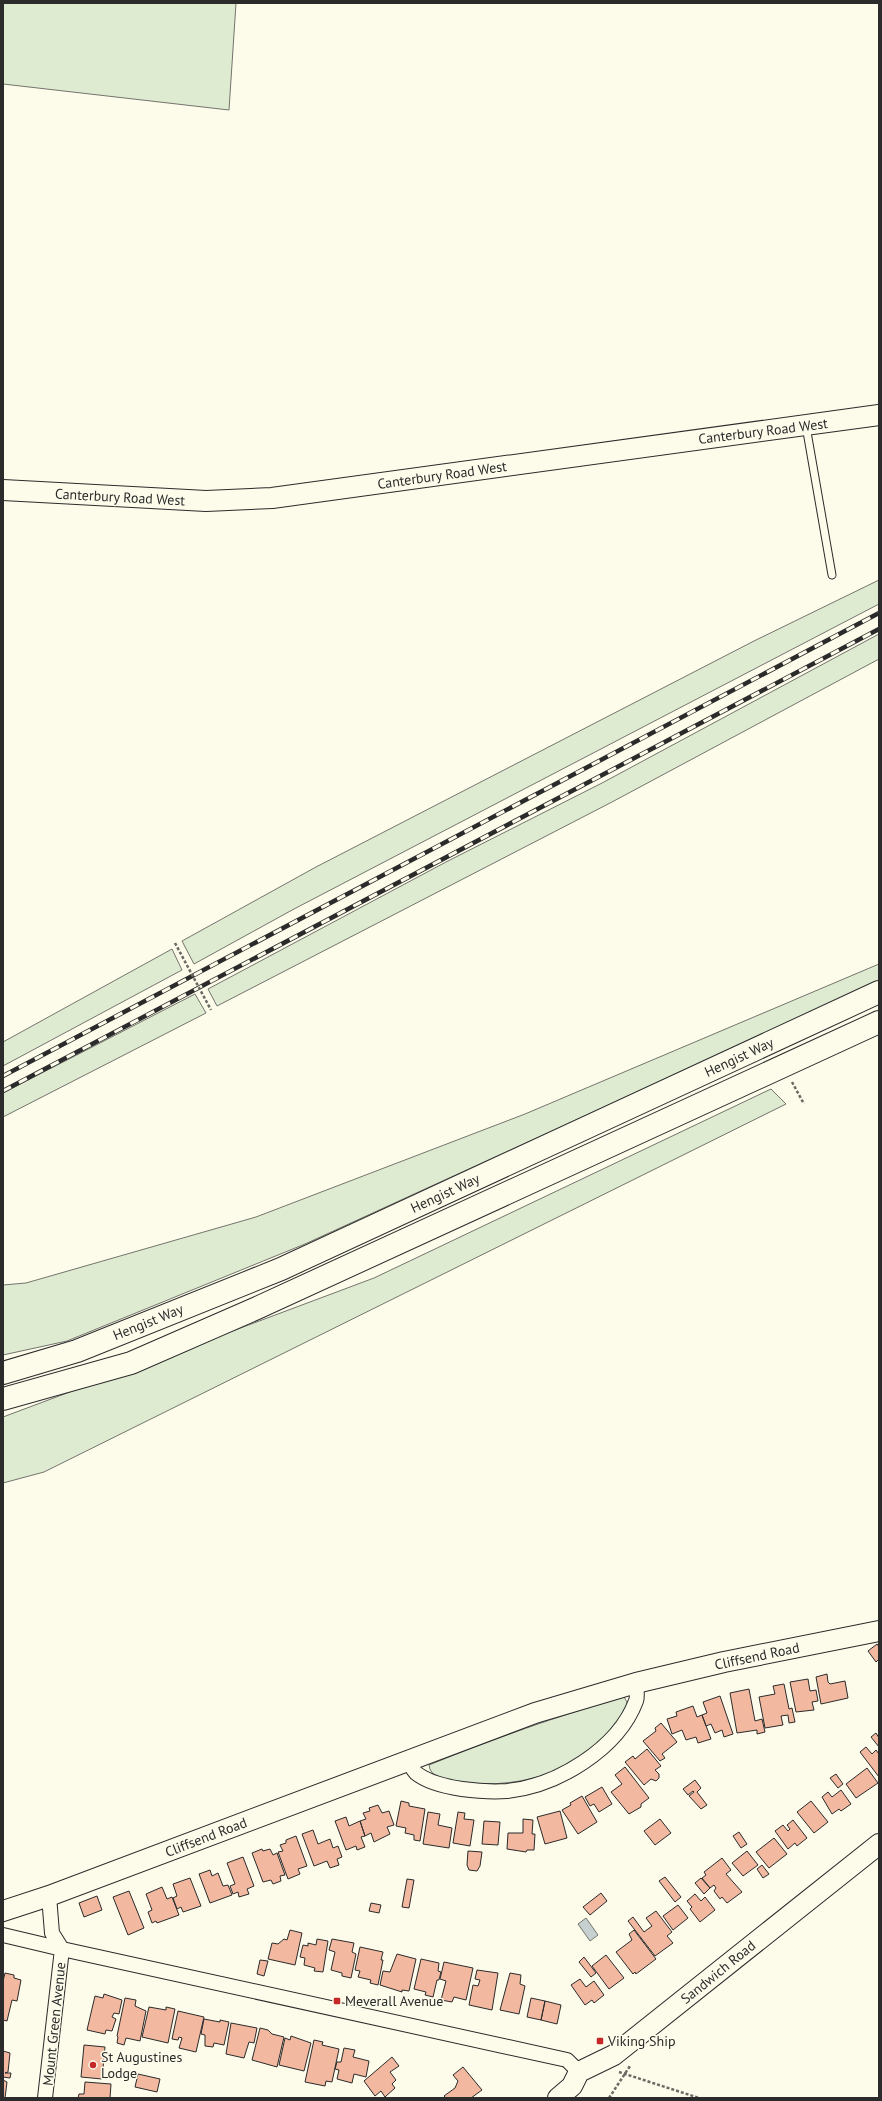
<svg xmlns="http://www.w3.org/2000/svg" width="882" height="2101" viewBox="0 0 882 2101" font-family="'PT Sans',sans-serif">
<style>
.green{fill:#deebd1;stroke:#74746e}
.water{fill:#c7d0d0;stroke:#74746e}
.building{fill:#f2b8a0;stroke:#2b2b2b}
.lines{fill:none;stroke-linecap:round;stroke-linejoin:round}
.lane-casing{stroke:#2b2b2b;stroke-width:9}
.street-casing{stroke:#2b2b2b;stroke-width:16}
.secondary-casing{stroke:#2b2b2b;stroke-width:22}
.highway-casing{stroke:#2b2b2b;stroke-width:24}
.path{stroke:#6a6964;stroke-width:2.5;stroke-dasharray:3 2;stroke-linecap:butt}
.lane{stroke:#fdfbea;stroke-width:7}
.street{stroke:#fdfbea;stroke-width:14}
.secondary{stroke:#fdfbea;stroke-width:20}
.highway{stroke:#fdfbea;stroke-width:22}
.rail-casing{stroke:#2b2b2b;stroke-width:4.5}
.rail{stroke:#fdfbea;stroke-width:3;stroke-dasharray:9;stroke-linecap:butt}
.path-bridge{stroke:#6a6964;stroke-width:2.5;stroke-dasharray:3 2;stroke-linecap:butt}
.poi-dot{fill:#c62828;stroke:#fdfbea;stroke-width:1.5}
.labels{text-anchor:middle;stroke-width:3;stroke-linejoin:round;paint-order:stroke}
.street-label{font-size:14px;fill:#2b2b2b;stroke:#fdfbea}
.poi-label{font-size:14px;fill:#2b2b2b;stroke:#fdfbea;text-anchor:start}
</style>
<rect width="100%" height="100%" fill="#fdfbea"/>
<!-- green -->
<path class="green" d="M3 3H236L229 110 3 84Z
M879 580V604L294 909 194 964 182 941 316 867 754 641Z
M879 634V659L612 802 217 1006 208 989 446 862 602 783Z
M172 949 182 970 3 1066V1042Z
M879 964V981L305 1244 67 1341 3 1355V1285L26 1283 256 1217 525 1114Z
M195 994 206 1013 3 1117V1093Z
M771 1089 786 1104 44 1472 3 1483V1417L374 1278Z
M624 1697 627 1702C626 1711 619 1718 614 1725 578 1775 512 1791 454 1781 444 1780 430 1777 429 1765 493 1739 557 1716 624 1697Z"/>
<!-- water -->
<path class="water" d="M586 1918 598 1935 590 1941 578 1924Z"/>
<!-- building -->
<path class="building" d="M877 1644 879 1647V1659L876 1662 868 1651Z
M827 1674 828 1682 830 1684 845 1681 848 1698 821 1704 816 1677Z
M808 1679 810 1691 816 1690 818 1701 812 1702 814 1710 796 1712 790 1682Z
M784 1684 789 1709 792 1708 795 1722 789 1723 788 1715 781 1716 783 1725 765 1728 759 1697 775 1694 773 1686Z
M749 1689 755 1721 762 1719 765 1732 757 1734V1730L737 1733 730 1693Z
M720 1696 733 1734 724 1737 722 1730 715 1733 711 1724 706 1726 702 1715 707 1713 703 1702Z
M693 1706 697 1717 702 1715 711 1739 698 1743 696 1737 686 1740 682 1730 672 1734 667 1719 677 1716 676 1712Z
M661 1723 677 1742 662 1754 665 1758 660 1761 643 1741 656 1731 655 1728Z
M876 1733 879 1738V1747L871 1737Z
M866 1747 872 1754 876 1750 879 1754V1777L860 1752Z
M647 1749 661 1766 655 1770 659 1774V1778L656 1781 651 1779 644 1785 625 1762 633 1756 635 1759Z
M625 1767 649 1798 641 1804V1807L629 1814 611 1792 622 1784 615 1775Z
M867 1768 878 1783 856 1798 846 1784Z
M836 1774 843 1784 838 1788 830 1778Z
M695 1780 701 1788 697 1792 707 1805 701 1809 689 1796 694 1792 693 1791 688 1795 683 1789Z
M602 1787 612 1804 599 1812 594 1804 590 1806 585 1797Z
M841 1790 851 1804 841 1811 839 1809 832 1814 822 1797 828 1792 832 1797Z
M582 1796 597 1822 578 1834 562 1810 571 1805 570 1803Z
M401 1801 409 1803V1806L425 1809 420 1841 414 1840V1835L405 1833 406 1828 396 1826Z
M811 1801 828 1822 814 1833 797 1812Z
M378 1805 382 1813 389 1811 394 1825 387 1827 390 1834 374 1842 371 1833 365 1836 360 1821 366 1819 363 1813 370 1811 369 1808Z
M560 1811 567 1838 545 1844 537 1817Z
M428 1812 440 1814 438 1825 452 1828 449 1848 423 1844Z
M458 1812 465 1813 464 1819 474 1820 470 1846 453 1843Z
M346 1817 349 1826 360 1821 365 1836 361 1837 365 1847 357 1850 356 1846 346 1850 335 1821Z
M523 1819 533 1820 532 1834H535L534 1850H527L526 1852 507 1849 508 1833H523Z
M660 1819 671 1833 655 1845 644 1831Z
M793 1820 807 1838 797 1846 795 1843 788 1849 775 1831 783 1825 788 1831 790 1829 787 1825Z
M484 1821 500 1822 498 1845 482 1844Z
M313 1830 318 1844 330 1839 333 1848 338 1846 342 1857 337 1859 339 1865 330 1868 327 1861 314 1866 302 1834Z
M739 1832 747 1844 741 1848 733 1836Z
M296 1836 307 1866 298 1869 300 1874 288 1879 278 1852 283 1851 280 1845 286 1843V1840Z
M774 1838 787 1854 769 1868 756 1852Z
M262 1849 263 1851 270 1849 273 1855 277 1853 285 1875 280 1876 281 1881 273 1884 271 1880 263 1882 252 1853Z
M468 1851 482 1852 480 1866 477 1871 469 1870 467 1865Z
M747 1851 758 1865 743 1876 732 1863Z
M243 1857 254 1886 247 1889 249 1894 239 1897 238 1892 233 1894 230 1886 235 1884 227 1863Z
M722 1858 731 1870 726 1874 742 1892 727 1903 722 1897 720 1899 714 1891 716 1888 714 1885 710 1888 702 1878 706 1875 704 1872Z
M762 1865 769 1874 763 1878 757 1869Z
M210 1870 212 1876 218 1873 223 1886 228 1885 232 1895 210 1903 199 1874Z
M665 1877 681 1897 675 1902 659 1881Z
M190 1878 201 1906 183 1912 181 1907 177 1909 173 1898 177 1896 173 1884Z
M701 1878 710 1888 704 1894 695 1883Z
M407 1879 414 1880 409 1908 402 1907Z
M162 1887 167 1899 172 1897 179 1915 157 1923 156 1921 152 1923 148 1912 152 1910 146 1894Z
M129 1891 144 1928 128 1935 113 1897Z
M601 1893 607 1901 590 1915 583 1907Z
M695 1894 701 1901 705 1897 715 1910 700 1922 690 1909 692 1907 687 1901Z
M97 1896 102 1910 84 1917 79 1903Z
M371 1903 381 1905 379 1913 369 1911Z
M678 1905 688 1918 673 1930 663 1916Z
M656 1911 672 1932 667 1936 673 1943 655 1956 628 1921 633 1917 644 1932 652 1926 646 1918Z
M290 1930 302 1933 295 1965 268 1959 272 1943 278 1944 284 1939 287 1940Z
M634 1930 656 1959 636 1974 635 1972 633 1974 616 1952 632 1940 629 1934Z
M317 1939 328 1941 323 1972 314 1971 315 1968 304 1965 305 1958 300 1957 303 1945 308 1946V1943L316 1945Z
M332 1939 354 1943 352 1952 356 1954 351 1978 342 1976V1973L331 1970 335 1952 329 1950Z
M360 1947 383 1952 381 1960H383L378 1985 370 1983 371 1980 358 1977 360 1971 355 1970Z
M397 1954 416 1959 409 1991 402 1990V1992L380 1985 383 1971 390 1972Z
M606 1955 624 1978 609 1989 592 1966Z
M584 1957 596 1973 591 1977 579 1962Z
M421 1959 439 1963 438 1971 441 1972 439 1980H437L433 1997 425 1995 426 1992 414 1989Z
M260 1960 268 1961 264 1976 257 1974Z
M444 1962 473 1968 466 2000 454 1997 452 2002 441 2000 446 1981 440 1979Z
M477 1970 498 1973 492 2010 469 2005 473 1985 478 1986 480 1980 475 1979Z
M5 1973 14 1975V1978L21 1980 17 2001 12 2000 7 2021 3 2020V1981Z
M510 1973 521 1975 520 1984 525 1986 519 2014 500 2010Z
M580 1979 586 1987 594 1981 604 1995 594 2003 592 2000 585 2005 571 1985Z
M104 1994 122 2000 119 2014 114 2013 112 2017 116 2019 112 2031 106 2030 105 2034 87 2030 95 1996 103 1998Z
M125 1998 136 2000 135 2006 146 2011 140 2041 126 2038 124 2045 117 2043 118 2037 117 2036Z
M531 1998 545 2001 541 2020 527 2017Z
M545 2001 561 2005 557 2024 541 2020Z
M149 2007 166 2010V2007L175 2009 168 2043 142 2037Z
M178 2011 204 2017 196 2052 179 2048 182 2038 179 2037 178 2040 172 2039Z
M204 2019 220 2022V2020L229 2022 224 2045 214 2043 213 2047 205 2046V2035L201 2034Z
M231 2023 257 2028 254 2043 249 2042 244 2058 226 2054Z
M260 2028 268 2030 272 2034 284 2037 277 2067 252 2060Z
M291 2036 311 2043 304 2071 279 2065 285 2038 290 2040Z
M314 2040 323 2042 322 2045 339 2049 332 2082 326 2081 325 2086 305 2082Z
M84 2045 105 2047 102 2079 81 2077Z
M344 2048 355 2050 353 2057 369 2061 366 2077 354 2074 352 2083 337 2079 339 2070 335 2069 337 2062H341Z
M3 2051 10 2053 8 2072 5 2073H11L10 2078 3 2077Z
M392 2057 399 2066 390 2072 396 2080 392 2084 395 2088 385 2097 381 2091 375 2096 364 2081Z
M463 2067 482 2090 471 2098H446L444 2096 455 2088 458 2081 453 2075Z
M138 2074 160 2079 157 2092 135 2087Z
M3 2080 7 2082 5 2098H3Z
M85 2082 111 2084 110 2098H78L79 2094H84Z"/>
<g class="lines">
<!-- lane casing -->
<g class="lane-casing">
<path id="lane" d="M806 426 832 575"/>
</g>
<!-- street casing -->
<g class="street-casing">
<path id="street" d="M408 1761C410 1764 413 1770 416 1773 427 1782 449 1787 462 1789 477 1791 492 1792 507 1791 557 1786 618 1749 636 1701 638 1696 636 1688 636 1683
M3 1935 62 1949 567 2060 579 2072
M45 2098 62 1949 52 1933 49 1896"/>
</g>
<!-- secondary casing -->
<g class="secondary-casing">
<path id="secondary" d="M3 490 206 501 272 498 879 415
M3 1911 49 1896 535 1713 636 1683 724 1662 879 1631
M558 2098 572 2086 579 2072 614 2055 879 1844"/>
</g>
<!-- highway casing -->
<g class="highway-casing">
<path id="highway" d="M3 1373 77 1351 281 1269 879 992
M3 1399 131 1363 257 1308 879 1022"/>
</g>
<!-- path -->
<path class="path" d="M792 1082 804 1104
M619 2072 699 2098
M609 2098 630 2066"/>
<!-- lane -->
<use href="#lane" class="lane"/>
<!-- street -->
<use href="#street" class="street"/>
<!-- secondary -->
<use href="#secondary" class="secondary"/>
<!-- highway -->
<use href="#highway" class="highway"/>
<!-- rail casing -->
<g class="rail-casing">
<path id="rail" d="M3 1076 879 613
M3 1091 879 629"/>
</g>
<!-- rail -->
<use href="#rail" class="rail"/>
<!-- path-bridge -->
<path class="path-bridge" d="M175 943 211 1010"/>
</g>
<!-- markers -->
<g class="poi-dot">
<rect x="333" y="1997" width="8" height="8" rx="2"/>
<rect x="596" y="2037" width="8" height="8" rx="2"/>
<circle cx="93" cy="2065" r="4"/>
</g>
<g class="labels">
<!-- street labels -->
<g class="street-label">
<text transform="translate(763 431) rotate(-7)" y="5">Canterbury Road West</text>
<text transform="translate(442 475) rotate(-8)" y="5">Canterbury Road West</text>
<text transform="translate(120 497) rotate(3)" y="5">Canterbury Road West</text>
<text transform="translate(739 1057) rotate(-25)" y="5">Hengist Way</text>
<text transform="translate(445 1193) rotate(-25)" y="5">Hengist Way</text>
<text transform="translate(148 1322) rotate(-22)" y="5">Hengist Way</text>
<text transform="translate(757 1656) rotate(-12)" y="5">Cliffsend Road</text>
<text transform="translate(206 1837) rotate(-21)" y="5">Cliffsend Road</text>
<text transform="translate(718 1972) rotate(-39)" y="5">Sandwich Road</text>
<text transform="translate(54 2024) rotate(-84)" y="5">Mount Green Avenue</text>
</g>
<!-- poi labels -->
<g class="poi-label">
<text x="345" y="2006">Meverall Avenue</text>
<text x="608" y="2046">Viking Ship</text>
<text x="101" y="2062">St Augustines<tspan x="101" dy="16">Lodge</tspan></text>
</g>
</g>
<!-- border -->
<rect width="882" height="2101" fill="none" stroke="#2b2b2b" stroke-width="8"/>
</svg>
